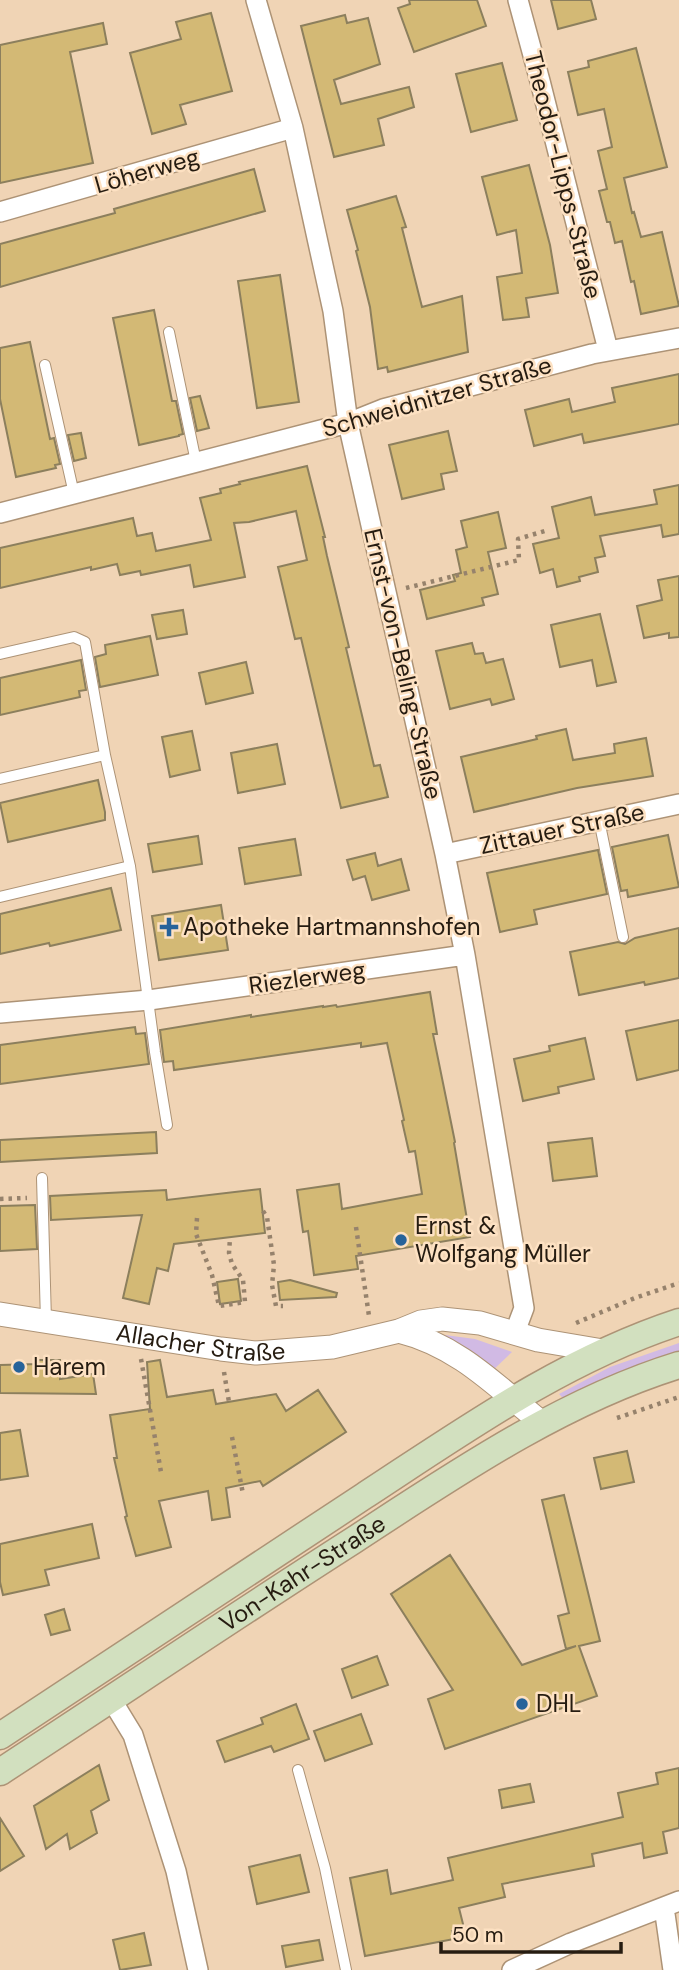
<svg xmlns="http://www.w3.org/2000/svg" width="679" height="1970" viewBox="0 0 679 1970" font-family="'DM Sans',sans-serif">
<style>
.green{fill:#d1bae4}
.building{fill:#d3b975;stroke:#8c7f5d;stroke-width:2}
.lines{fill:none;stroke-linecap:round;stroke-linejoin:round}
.service-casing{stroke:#ad9376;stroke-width:12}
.minor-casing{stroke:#ad9376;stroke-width:22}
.tertiary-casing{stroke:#ad9376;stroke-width:25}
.secondary-casing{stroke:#ad9376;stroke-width:29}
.path{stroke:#96826c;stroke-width:4.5;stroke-dasharray:3.5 5;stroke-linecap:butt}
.service{stroke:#fff;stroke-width:10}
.minor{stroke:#fff;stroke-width:19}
.tertiary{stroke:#fff;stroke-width:23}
.secondary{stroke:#d2e0bf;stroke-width:26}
.poi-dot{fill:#27639a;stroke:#fde1c2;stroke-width:2.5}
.labels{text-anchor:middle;stroke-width:5;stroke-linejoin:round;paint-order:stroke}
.street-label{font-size:24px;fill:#261c11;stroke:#fde1c2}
.poi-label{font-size:24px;fill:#261c11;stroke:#fde1c2;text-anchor:start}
</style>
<rect width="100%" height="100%" fill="#f0d4b5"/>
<!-- green -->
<path class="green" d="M445 1335 475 1339 512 1352 491 1372 442 1337Z
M679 1343V1357L582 1397H562L559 1394 610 1367Z"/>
<!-- building -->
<path class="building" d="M409 0H477L486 26 414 52 398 8 410 4Z
M551 0H591L596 19 558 29Z
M211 13 232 91 180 105 186 124 152 134 130 53 181 39 176 22Z
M345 15 347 23 368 18 380 64 334 80 341 104 409 87 414 107 378 119 384 145 334 157 301 26Z
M103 23 107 44 70 52 93 163 0 183V45Z
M636 48 667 167 624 178 632 213 634 212 641 237 662 232 679 306 641 314 634 281 631 282 622 241 615 243 610 222H607L599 191 607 189 598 151 612 147 604 109 578 115 568 72 589 67 588 61Z
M502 63 517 120 471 132 456 74Z
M529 165 550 245 558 293 526 298 529 317 503 320 497 277 522 273 516 230 497 235 482 177Z
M254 169 265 211 0 287V244L115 213 114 209Z
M396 196 406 227 402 228 422 307 462 296 468 352 388 372 387 367 378 369 370 307 356 251 358 250 347 210Z
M280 275 299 402 257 408 238 281Z
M154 310 172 401H176L183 434 179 435V436L139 445 113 318Z
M30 342 50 439 54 438 60 464 55 465 56 468 16 477 0 399V348Z
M679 374V424L584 443 582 434 534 446 525 410 569 399 572 412 615 402 612 388Z
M200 396 209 428 197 431 190 398Z
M448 431 457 471 441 474 444 489 402 499 389 445Z
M81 433 86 458 74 461 68 435Z
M307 466 325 537H323L327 556 349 647 346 648 374 766 380 765 388 797 341 808 301 638 295 639 278 567 307 560 296 511 249 522 234 523 245 577 194 587 190 565 141 575 140 571 120 575 117 564 91 570V567L0 588V548L133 518 137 536 152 533 156 551 211 540 200 498 221 493 220 489 240 484 239 482Z
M679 485V534L663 537 661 525 600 536 605 556 595 558 598 572 579 577 580 581 557 587 553 569 540 573 533 544 559 538 552 507 591 497 595 515 657 504 654 490Z
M498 512 506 548 488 552 498 594 482 598 484 605 427 619 420 590 455 581 453 575 461 573 456 550 467 547 461 521Z
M679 576V637L669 638V633L644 638 637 606 662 600 658 580Z
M183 610 187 634 157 639 152 615Z
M600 614 616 682 597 686 592 660 560 667 551 625Z
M150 636 158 675 100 687 95 657 106 654 105 645Z
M472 643 475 654 483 653 486 663 503 659 514 699 492 705 490 699 450 709 436 651Z
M81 660 86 690 79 691 80 697 0 715V678Z
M246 662 253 693 206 704 199 673Z
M566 729 573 760 615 753 614 744 646 738 653 776 577 788 474 812 461 757 537 739 536 736Z
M192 731 200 770 170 777 162 737Z
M277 744 285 784 238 793 231 753Z
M98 780 105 812V820L8 842 0 803Z
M668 835 679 887 628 897 627 890 621 891 612 847Z
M198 836 202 864 153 872 148 844Z
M295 839 301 875 245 884 239 848Z
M598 850 607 894 534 910 537 924 500 932 487 873Z
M375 853 378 866 401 859 409 890 372 900 365 876 353 880 347 860Z
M111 888 121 930 50 946 49 943 0 954V914Z
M221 905 228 950 159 960 152 916Z
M679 928V978L645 985 644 982 579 995 570 952 618 942 625 944 635 938Z
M430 992 437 1034H433L455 1142 454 1143 470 1237 356 1256 358 1269 314 1275 308 1231 303 1232 297 1190 339 1184 342 1209 422 1194 415 1151 409 1152 402 1121 404 1120 387 1043 361 1047V1043L174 1070 173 1061 164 1062 160 1030 251 1015V1017L323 1006V1007L336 1005 337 1007Z
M679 1020V1070L637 1080 626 1031Z
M135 1027 136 1034 145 1033 149 1064 0 1084V1045Z
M585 1038 594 1079 558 1087 559 1093 523 1101 514 1059 550 1051 549 1046Z
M156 1132 157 1153 0 1162V1140Z
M592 1138 597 1176 553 1181 548 1143Z
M260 1189 265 1233 174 1244 168 1271 157 1268 149 1304 123 1298 142 1215 51 1220 50 1196 166 1190 167 1200Z
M35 1205 37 1249 0 1251V1206Z
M238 1279 241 1301 220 1304 217 1282Z
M290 1280 337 1293 336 1297 280 1300 278 1282Z
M38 1360H60V1379L93 1374 96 1394 0 1393V1365L38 1364Z
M160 1360 167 1397 213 1390 216 1404 276 1394 286 1411 318 1390 346 1432 263 1486 260 1481 226 1488 230 1517 212 1520 208 1491 159 1501 171 1547 136 1556 125 1517 127 1516 114 1458H117L110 1415 150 1409 147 1362Z
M20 1430 28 1476 0 1480V1433Z
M627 1451 634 1482 601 1489 594 1458Z
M564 1495 600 1641 579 1646 597 1696 445 1749 428 1699 453 1690 391 1594 450 1555 522 1665 576 1646 566 1649 558 1616 569 1613 542 1500Z
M92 1524 99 1558 45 1570 49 1585 3 1595 0 1582V1544Z
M64 1609 70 1630 51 1635 45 1615Z
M377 1656 388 1685 352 1698 342 1669Z
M296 1704 309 1739 274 1752 271 1746 225 1762 217 1741 263 1724 261 1718Z
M361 1714 372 1744 325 1761 314 1731Z
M99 1765 109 1800 91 1811 97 1833 70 1849 67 1834 46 1849 34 1806Z
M679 1768V1828L663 1832 667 1853 644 1858 642 1843 592 1854 594 1866 502 1884 505 1897 459 1908 464 1928 452 1931 454 1939 365 1956 350 1878 387 1870 391 1894 453 1880 448 1858 623 1817 618 1793 658 1784 656 1773Z
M530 1784 534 1802 502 1808 499 1790Z
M0 1818 24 1856 0 1871Z
M300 1855 309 1892 257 1904 249 1867Z
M144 1933 151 1965 120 1970 113 1940Z
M319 1940 323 1960 286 1967 282 1946Z"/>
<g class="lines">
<!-- service casing -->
<g class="service-casing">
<path id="service" d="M169 332 196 462
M45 365 74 494
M0 654 74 637 85 642 105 755 130 866 155 1052 167 1125
M0 779 105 755
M599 820 623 937
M0 897 130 866
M42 1178 46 1321
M298 1770 325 1868 346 1970"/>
</g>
<!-- minor casing -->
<g class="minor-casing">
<path id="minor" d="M256 0 293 128 333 311 348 423 445 854 465 955 524 1308 515 1332
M518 0 540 81 608 350
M0 212 293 128
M0 513 348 423 383 409 592 354 679 338
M445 854 679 804
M0 1013 149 1000 465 955
M111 1699 133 1735 176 1871 198 1970
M664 1907 673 1970
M512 1970 571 1943 679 1901"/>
</g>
<!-- tertiary casing -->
<g class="tertiary-casing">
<g id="tertiary">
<path id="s1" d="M0 1314 221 1349 256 1353 332 1347 399 1331 421 1322 442 1319 480 1323 538 1340 603 1351"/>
<path d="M399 1331C459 1346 496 1386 542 1423"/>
</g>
</g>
<!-- secondary casing -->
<g class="secondary-casing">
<g id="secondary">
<path d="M0 1736C122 1656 242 1576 364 1496 465 1430 563 1360 679 1322"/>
<path id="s2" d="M0 1772C118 1695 235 1616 354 1540 455 1474 562 1401 679 1365"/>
</g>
</g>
<!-- path -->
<path class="path" d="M406 588 519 560 518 539 548 530
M0 1199 27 1198
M263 1211 267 1217 274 1265 272 1285 276 1306H283
M197 1218 196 1234 212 1275 219 1306 245 1302 243 1280 232 1264 229 1253 230 1238
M356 1227 369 1316
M576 1323 635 1298 679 1283
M141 1359 161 1472
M224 1372 229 1402
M617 1418 679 1397
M232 1437 243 1494"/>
<!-- service -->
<use href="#service" class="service"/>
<!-- minor -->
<use href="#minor" class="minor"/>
<!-- tertiary -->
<use href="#tertiary" class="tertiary"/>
<!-- secondary -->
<use href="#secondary" class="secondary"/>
</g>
<!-- markers -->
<g class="poi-dot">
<path d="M165.5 916.5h7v7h7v7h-7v7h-7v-7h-7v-7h7z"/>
<circle cx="401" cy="1240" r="7"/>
<circle cx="19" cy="1367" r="7"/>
<circle cx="522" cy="1704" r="7"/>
</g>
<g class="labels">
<!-- street labels -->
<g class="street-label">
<text transform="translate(147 171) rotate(-16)" y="8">Löherweg</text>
<text transform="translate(563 175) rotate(76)" y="8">Theodor-Lipps-Straße</text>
<text transform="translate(437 397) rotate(-16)" y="8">Schweidnitzer Straße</text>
<text transform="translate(403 664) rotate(77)" y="8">Ernst-von-Beling-Straße</text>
<text transform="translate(562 829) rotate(-12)" y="8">Zittauer Straße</text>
<text transform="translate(307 978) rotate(-8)" y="8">Riezlerweg</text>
<text dy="8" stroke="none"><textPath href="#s1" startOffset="203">Allacher Straße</textPath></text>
<text dy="8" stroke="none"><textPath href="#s2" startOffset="362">Von-Kahr-Straße</textPath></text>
</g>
<!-- poi labels -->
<g class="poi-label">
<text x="183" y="935">Apotheke Hartmannshofen</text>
<text x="415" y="1234">Ernst &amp;<tspan x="415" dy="28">Wolfgang Müller</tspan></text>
<text x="33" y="1375">Harem</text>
<text x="536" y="1712">DHL</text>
</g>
</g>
<!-- scale -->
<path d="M441 1942v10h180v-10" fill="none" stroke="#261c11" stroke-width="3.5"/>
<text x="452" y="1942" font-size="21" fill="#261c11" stroke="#fde1c2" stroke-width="5" paint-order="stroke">50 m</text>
</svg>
